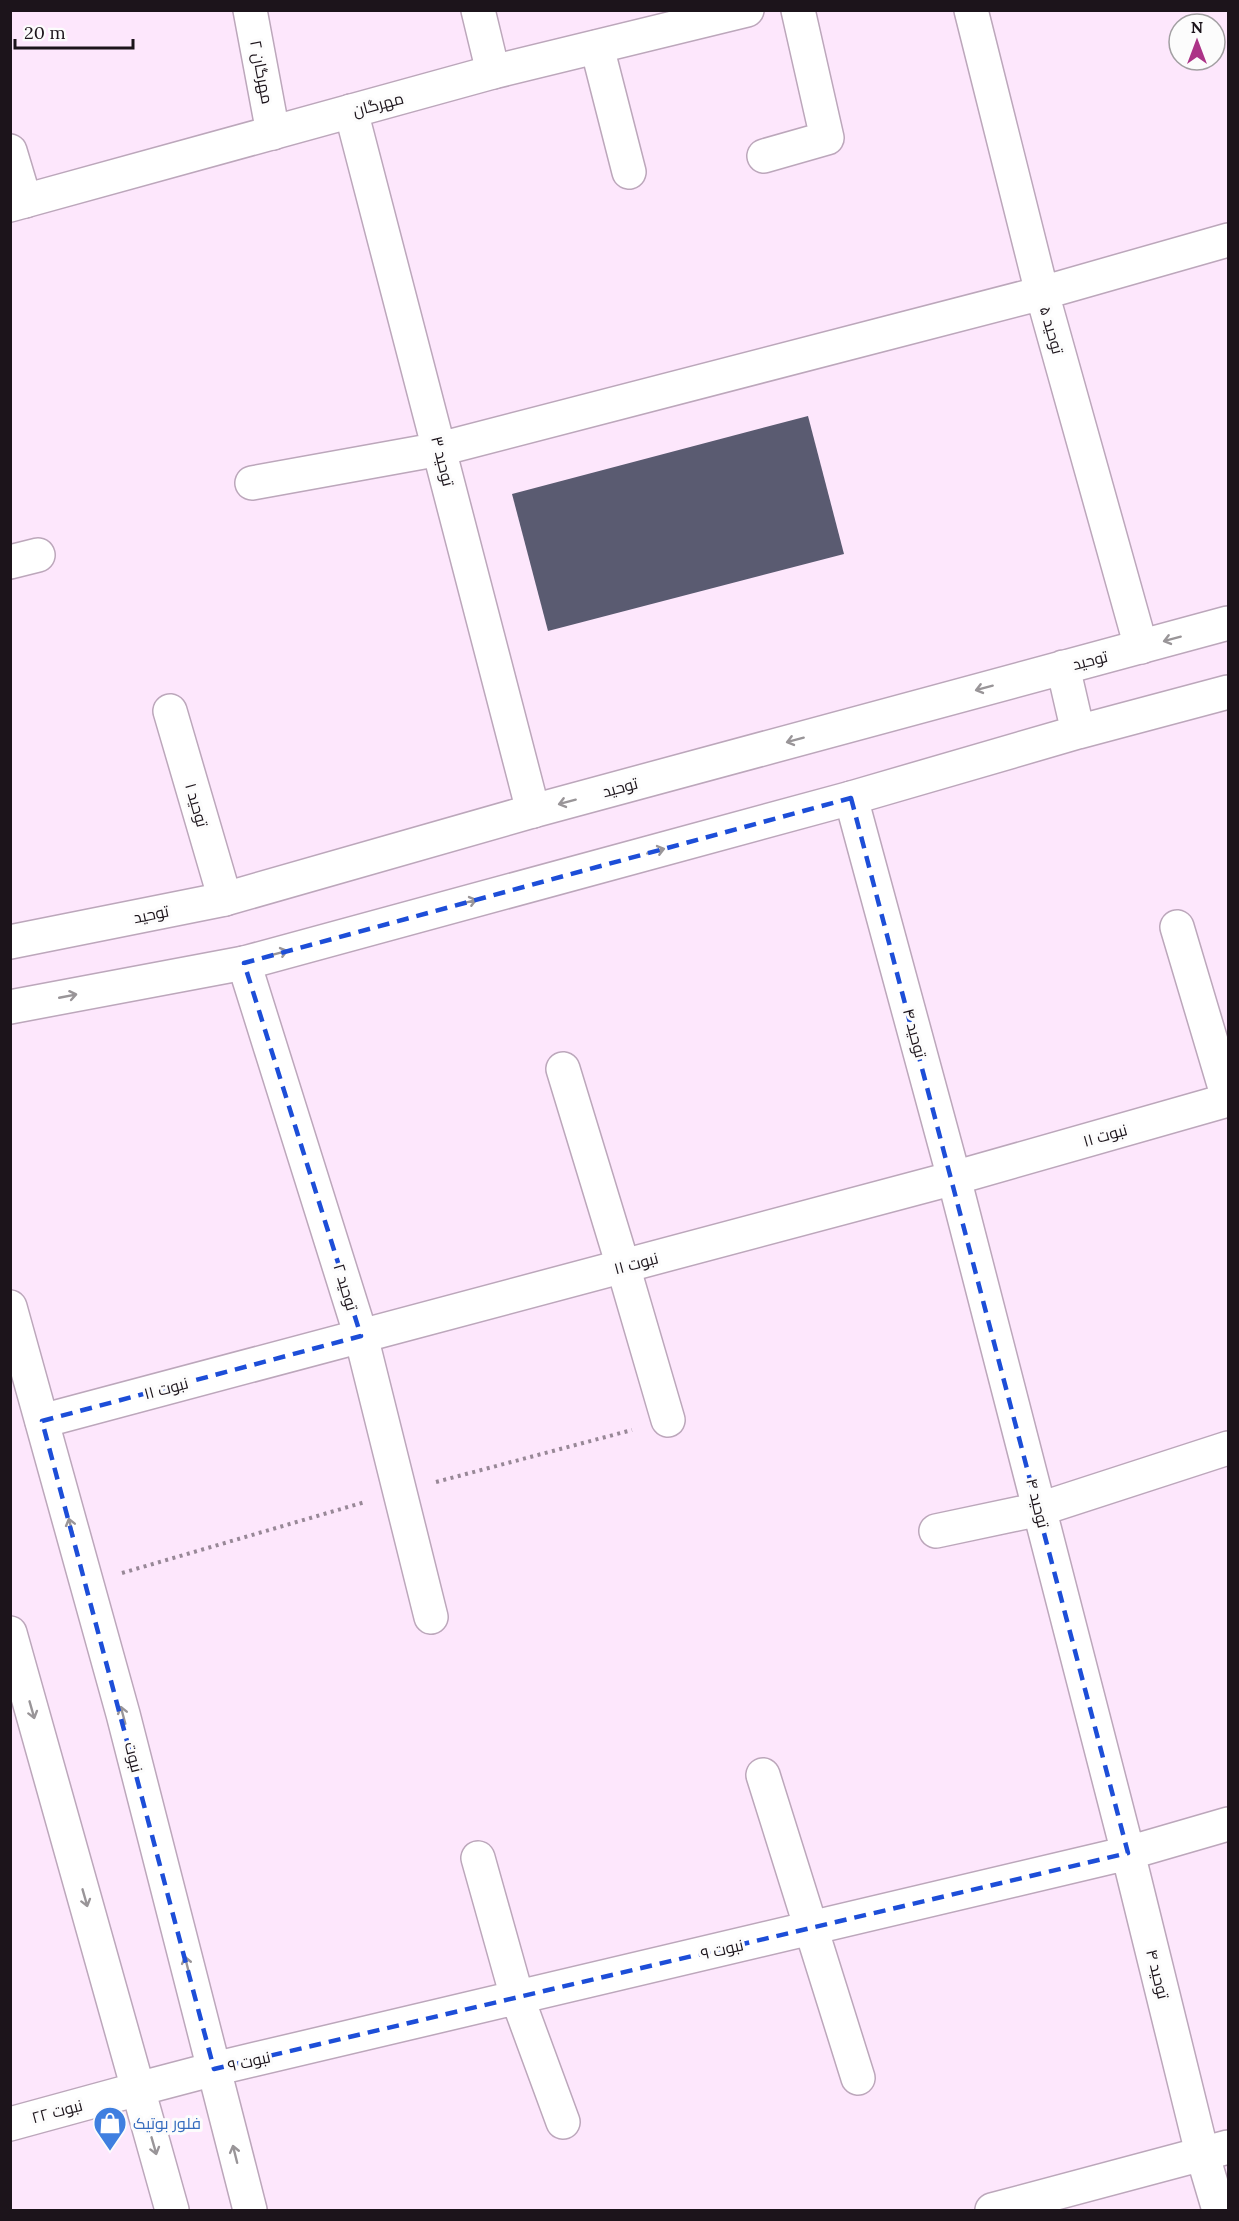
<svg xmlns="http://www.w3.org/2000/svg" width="1239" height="2221" viewBox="0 0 1239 2221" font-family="Lora,Cairo,serif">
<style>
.building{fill:#5a5b71}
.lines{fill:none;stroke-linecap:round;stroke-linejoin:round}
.minor-casing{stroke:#bca7bb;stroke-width:36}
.tertiary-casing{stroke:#bca7bb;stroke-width:36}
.secondary-casing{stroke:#bca7bb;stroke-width:36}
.path{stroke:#988897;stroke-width:4;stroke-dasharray:3 4.5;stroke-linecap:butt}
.minor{stroke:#fff;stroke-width:33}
.tertiary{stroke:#fff;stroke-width:33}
.secondary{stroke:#fff;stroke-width:33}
.oneway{stroke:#999598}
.marked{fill:none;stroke:#1d4ed8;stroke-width:4.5;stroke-dasharray:12 8;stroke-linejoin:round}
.labels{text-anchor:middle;stroke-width:6;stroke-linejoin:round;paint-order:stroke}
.street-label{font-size:16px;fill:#1c141b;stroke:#fcfcfc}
.shop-label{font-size:16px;fill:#366cbe;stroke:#fcfcfc;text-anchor:start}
</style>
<rect width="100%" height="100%" fill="#fde7fc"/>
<!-- building -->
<path class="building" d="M808 416 844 554 548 631 512 494Z"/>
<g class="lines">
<!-- minor casing -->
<g class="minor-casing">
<path id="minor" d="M250 10 273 133
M478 10 493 72
M971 10 1042 293 1141 647
M597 47 629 172
M351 111 533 811
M10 151 25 201
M764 156 827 138 798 10
M252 483 440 449 1042 293 1228 240
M10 562 38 555
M170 711 225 899
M851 798 954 1178 1128 1853 1202 2153 1219 2210
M1177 927 1228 1098
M244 963 361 1336 431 1617
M563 1069 623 1266 668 1420
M936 1531 1040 1509 1228 1448
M763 1775 858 2078
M478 1858 517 1997 563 2122
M214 2069 1128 1853 1228 1824
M10 2124 138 2089
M992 2210 1228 2147"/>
</g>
<!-- tertiary casing -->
<g class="tertiary-casing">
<path id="tertiary" d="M10 205 493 72 747 10
M1063 667 1078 732
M10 942 225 899 533 811 1228 623
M10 1007 244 963 851 798 1078 732 1228 692
M42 1421 954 1178 1228 1100"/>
</g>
<!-- secondary casing -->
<g class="secondary-casing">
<path id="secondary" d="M10 1307 123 1714 250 2210
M10 1633 172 2210
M138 2089 214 2069"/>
</g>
<!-- path -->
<path class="path" d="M436 1482 632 1430
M122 1573 365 1502"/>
<!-- minor -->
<use href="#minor" class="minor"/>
<!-- tertiary -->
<use href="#tertiary" class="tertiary"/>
<!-- secondary -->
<use href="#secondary" class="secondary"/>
</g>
<!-- one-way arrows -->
<defs><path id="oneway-shaft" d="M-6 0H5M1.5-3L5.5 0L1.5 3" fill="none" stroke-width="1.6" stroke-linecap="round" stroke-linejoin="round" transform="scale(1.5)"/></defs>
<g class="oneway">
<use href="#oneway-shaft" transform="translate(1172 639) rotate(165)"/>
<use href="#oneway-shaft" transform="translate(984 688) rotate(165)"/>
<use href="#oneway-shaft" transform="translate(795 740) rotate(165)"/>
<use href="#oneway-shaft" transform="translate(567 802) rotate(165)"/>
<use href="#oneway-shaft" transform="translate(656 851) rotate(-15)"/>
<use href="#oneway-shaft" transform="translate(468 902) rotate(-15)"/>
<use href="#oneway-shaft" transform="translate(279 953) rotate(-15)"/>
<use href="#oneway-shaft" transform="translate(68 996) rotate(-11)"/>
<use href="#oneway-shaft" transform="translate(71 1527) rotate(-105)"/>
<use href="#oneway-shaft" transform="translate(32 1710) rotate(74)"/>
<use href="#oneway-shaft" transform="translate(123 1715) rotate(-105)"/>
<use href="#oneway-shaft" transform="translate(85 1898) rotate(74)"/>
<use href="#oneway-shaft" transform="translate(187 1965) rotate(-104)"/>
<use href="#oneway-shaft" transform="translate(154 2146) rotate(74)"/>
<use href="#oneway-shaft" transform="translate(235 2154) rotate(-104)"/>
</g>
<!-- marked area -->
<path class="marked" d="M851 798 1128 1853 214 2069 42 1421 361 1336 244 963Z"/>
<!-- icons -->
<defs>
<g id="shop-pin" transform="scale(1.725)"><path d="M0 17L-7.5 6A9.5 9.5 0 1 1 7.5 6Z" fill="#3f7fe0" stroke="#fcfcfc"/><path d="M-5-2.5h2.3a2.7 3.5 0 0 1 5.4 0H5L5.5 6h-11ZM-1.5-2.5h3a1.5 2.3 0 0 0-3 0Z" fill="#fff"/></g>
</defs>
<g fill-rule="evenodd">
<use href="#shop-pin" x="110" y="2123"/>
</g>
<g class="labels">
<!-- street labels -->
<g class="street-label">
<text transform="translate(262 72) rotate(79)" y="6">مهرگان ۲</text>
<text transform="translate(378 104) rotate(-15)" y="6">مهرگان</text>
<text transform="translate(1052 330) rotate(74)" y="6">توحید ۵</text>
<text transform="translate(443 461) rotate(76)" y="6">توحید ۳</text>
<text transform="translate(1090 660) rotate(-14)" y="6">توحید</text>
<text transform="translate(620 787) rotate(-15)" y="6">توحید</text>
<text transform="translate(197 805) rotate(74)" y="6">توحید ۱</text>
<text transform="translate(151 914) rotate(-12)" y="6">توحید</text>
<text transform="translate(915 1033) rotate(75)" y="6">توحید ۴</text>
<text transform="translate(1105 1135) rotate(-16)" y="6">نبوت ۱۱</text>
<text transform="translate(636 1263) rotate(-15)" y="6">نبوت ۱۱</text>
<text transform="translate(346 1287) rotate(73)" y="6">توحید ۲</text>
<text transform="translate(166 1388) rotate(-15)" y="6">نبوت ۱۱</text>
<text transform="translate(1038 1503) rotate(76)" y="6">توحید ۴</text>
<text transform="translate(134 1757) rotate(76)" y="6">نبوت</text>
<text transform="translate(722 1949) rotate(-13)" y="6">نبوت ۹</text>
<text transform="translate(1158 1974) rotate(76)" y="6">توحید ۴</text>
<text transform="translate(249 2061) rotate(-13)" y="6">نبوت ۹</text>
<text transform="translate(57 2111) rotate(-15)" y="6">نبوت ۲۲</text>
</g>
<!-- shop labels -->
<g class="shop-label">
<text x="133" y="2129">فلور بوتیک</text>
</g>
</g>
<!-- border -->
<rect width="1239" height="2221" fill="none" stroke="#1c141b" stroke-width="24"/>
<!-- north arrow -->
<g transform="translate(1197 42)"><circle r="28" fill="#fcfcfc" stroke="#a29fa2" stroke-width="1.5"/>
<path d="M0-4.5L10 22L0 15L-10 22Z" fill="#ac3387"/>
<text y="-9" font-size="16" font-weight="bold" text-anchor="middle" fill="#1c141b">N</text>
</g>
<!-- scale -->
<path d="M15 39v9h118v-9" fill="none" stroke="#1c141b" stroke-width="3"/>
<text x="24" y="39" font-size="18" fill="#1c141b" stroke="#fcfcfc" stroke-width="4.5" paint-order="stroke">20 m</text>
</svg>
